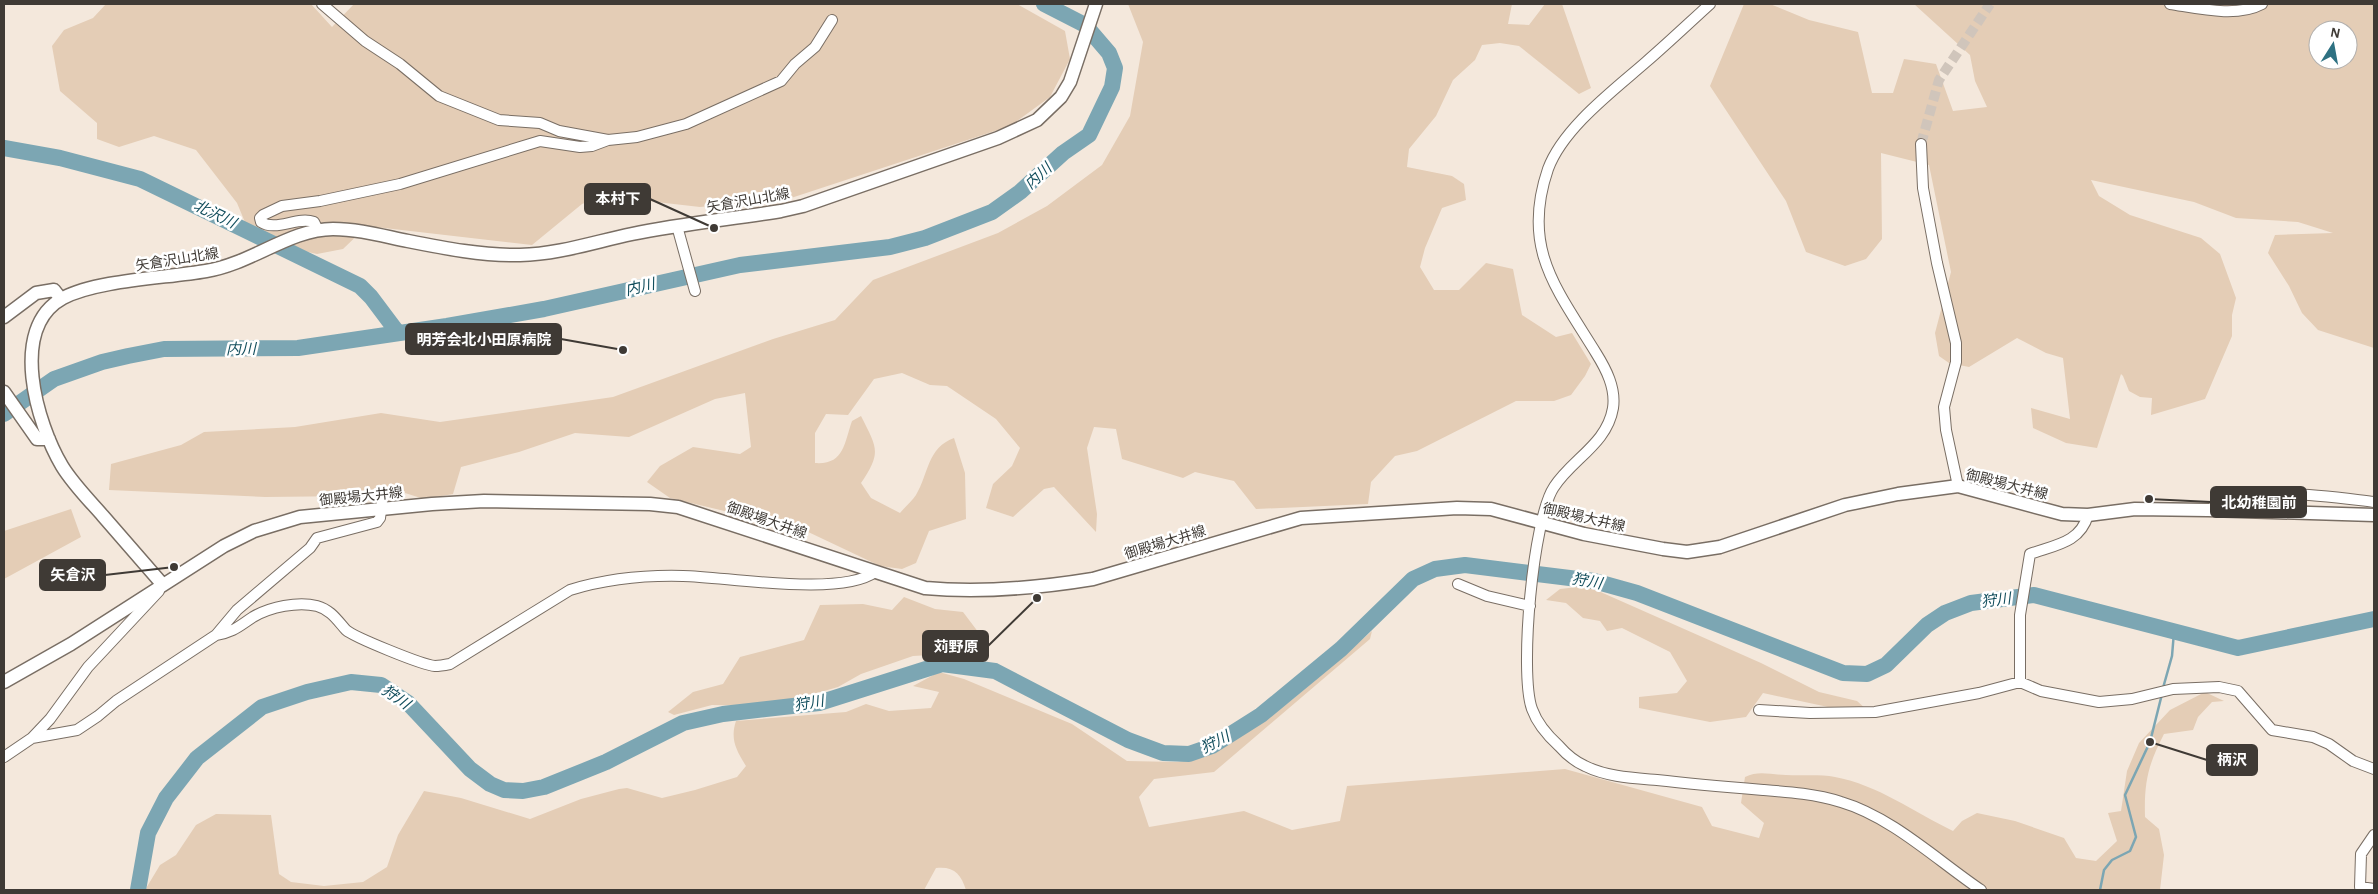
<svg xmlns="http://www.w3.org/2000/svg" width="2378" height="894" viewBox="0 0 2378 894" font-family="'Alegreya Sans','Noto Sans JP',sans-serif">
<style>
.green{fill:#e4cdb6;fill-rule:evenodd}
.lines{fill:none;stroke-linecap:round;stroke-linejoin:round}
.stream{stroke:#7ca6b3;stroke-width:2.5}
.river{stroke:#7ca6b3;stroke-width:16}
.minor-tunnel{stroke:#d0c5bb;stroke-width:10;stroke-dasharray:10 5;stroke-linecap:butt}
.minor-casing{stroke:#796e64;stroke-width:12}
.major-casing{stroke:#796e64;stroke-width:15}
.minor{stroke:#fff;stroke-width:10}
.major{stroke:#fff;stroke-width:12}
.labels{text-anchor:middle;stroke-width:5;stroke-linejoin:round;paint-order:stroke}
.street-label{font-size:14px;fill:#3f3a35;stroke:#fff}
.water-label{font-size:15px;font-style:italic;fill:#124e5d;stroke:#fff}
.leader{fill:none;stroke:#3f3a35;stroke-width:2}
.callout-dot{fill:#3f3a35;stroke:#fff;stroke-width:2}
.callout{fill:#3f3a35;stroke:#3f3a35;stroke-width:2}
.callout-label{font-size:15px;text-anchor:middle;font-weight:bold;fill:#fff}
</style>
<rect width="100%" height="100%" fill="#f4e8dc"/>
<!-- green -->
<path class="green" d="M106 4H311L332 27 354 4H1017L1065 31 1070 59 1050 97 1010 126 788 199 700 207 604 196 582 204 532 245 367 226 343 249 317 254 263 242 247 227 237 203 196 150 154 136 119 147 97 139V123L60 91 52 46 64 30 93 18Z
M1128 4H1512L1508 24 1529 25 1545 4H1562L1591 88 1579 94 1519 46 1500 43 1482 45 1475 60 1453 80 1436 116 1409 149 1407 167 1452 176 1464 184 1466 200 1442 208 1425 248 1420 267 1434 290H1459L1486 263 1513 269 1522 315 1556 337 1572 333 1591 364 1585 376 1571 395 1554 401H1516L1417 451 1395 456 1371 482 1368 504 1256 509 1234 481 1195 472 1183 478 1122 459 1116 429 1094 427 1087 448 1097 514 1096 532 1054 487 1044 489 1013 517 986 508 993 484 1012 466 1020 448 996 419 947 386 930 385 902 373 874 379 848 415 826 414 815 433V463C844 465 844 444 852 421L861 416C877 448 882 452 861 483L871 498 900 513C905 507 912 501 916 495 929 473 927 448 954 438L965 473 966 519 929 531 916 563 902 569 880 566 804 530 670 498 647 482 660 466 693 447 740 454 751 447 745 393 715 399 629 437 575 433 519 452 461 467 453 494 424 499 405 493 354 496 265 497 109 490 111 464 181 445 204 432 295 427 381 413 440 422 613 397 773 339 835 320 873 280 998 233 1047 206 1102 165 1130 116 1143 42Z
M1744 4H1770L1809 20 1858 32 1872 93H1893L1904 59 1936 64 1953 111 1987 107 1975 81 1970 55 1914 4H2374V348L2318 330 2302 313 2289 286 2268 253 2275 235 2333 233 2298 222 2236 218 2194 202 2091 180 2099 196 2130 215 2201 238 2220 254 2236 298 2232 315V336L2205 399 2151 415 2152 398 2140 397 2129 391 2123 376 2121 374 2097 448 2066 443 2033 428 2031 408 2070 419 2063 358 2046 353 2017 338 1969 367 1949 363 1939 356 1935 333 1951 272 1929 165 1881 153 1882 239 1866 259 1845 266 1806 252 1786 201 1710 86ZM2318 30H2348V60H2318Z
M71 509 81 537 4 579V531Z
M1587 586 1761 663 1819 692 1857 701 1866 709 1828 707 1763 693 1746 717 1710 722 1639 708V697L1677 693 1687 681 1670 652 1622 628 1607 631 1600 621 1583 618 1566 603 1546 600 1560 589Z
M904 597 935 609 963 612 985 641 984 661 964 662 946 654 913 656 861 674 838 687 772 706 712 705 674 715 668 712 693 692 723 684 740 657 804 640 820 605 863 604 892 610Z
M1372 631 1370 639 1214 772 1154 779 1139 797 1149 827 1244 811 1292 830 1340 821 1347 786 1565 769 1702 807 1712 826 1759 838 1764 823 1741 803 1745 777C1759 770 1771 775 1786 775 1802 776 1820 774 1835 777 1878 785 1914 812 1953 831L1962 821 1977 813 2015 821 2064 838 2076 858 2096 861 2117 841 2108 813 2121 811 2127 771 2139 743 2170 710 2205 692 2224 701 2212 702 2198 717 2193 730 2164 734C2148 765 2144 782 2145 817L2159 829 2164 855 2160 890H966C961 874 954 866 936 868L924 890H145L160 865 176 855 196 825 216 814 271 815 279 874 291 882 324 886 363 882 387 867 398 835 424 791 461 798 530 819 581 799 619 789 627 788 662 798 695 790 737 777 746 766C736 750 730 739 736 721L846 712 866 704 889 711 931 708 939 692 913 686 939 672 964 679 1072 724 1127 761 1178 762 1204 757 1256 726 1293 699Z"/>
<g class="lines">
<!-- stream -->
<path class="stream" d="M2163 688 2172 656 2174 632
M2100 890 2104 870 2112 860 2130 851 2136 837 2125 795 2150 742 2162 694"/>
<!-- river -->
<path class="river" d="M4 148 60 158 140 179 360 286 371 297 398 333
M4 414 54 379 102 362 128 356 164 349 298 348 447 326 544 309 740 265 890 247 925 238 992 212 1020 192 1063 153 1089 135 1112 87 1115 68 1109 53 1085 25 1044 4
M138 890 148 833 166 798 197 758 262 707 307 692 351 682 381 685 408 703 470 769 490 784 504 790 523 791 544 787 606 762 683 723 723 714 819 703 942 664 995 671 1128 740 1163 753 1189 754 1212 746 1261 715 1341 649 1413 579 1435 569 1465 565 1594 581 1637 593 1843 673 1867 674 1886 665 1927 625 1945 613 1971 603 2034 595 2238 648 2374 619"/>
<!-- minor-tunnel -->
<path class="minor-tunnel" d="M1921 144 1939 80 1990 4"/>
<!-- minor casing -->
<g class="minor-casing">
<path id="minor" d="M322 4 365 41 400 64 439 96 499 120 540 123 559 131 608 140 637 137 686 124 781 81 795 64 815 47 832 20
M1710 4C1689 23 1668 43 1646 62 1614 90 1563 128 1548 169 1521 248 1556 288 1596 353 1606 369 1616 388 1613 408 1607 444 1572 459 1554 487 1533 518 1519 673 1532 709 1537 723 1548 736 1559 746 1566 754 1576 762 1585 766 1607 777 1633 778 1657 780 1692 784 1727 787 1763 790 1789 792 1816 794 1841 802 1892 817 1938 861 1981 890
M2170 4C2197 8 2236 18 2262 4
M1921 144 1923 188 1937 263 1956 343V362L1944 407 1946 430 1958 486
M677 226 695 291
M318 230 314 222C297 216 276 232 261 222L260 218 263 215 282 206 320 201 400 184 540 141 580 147 592 146 608 140
M2210 509C2267 486 2316 495 2374 502
M1458 584 1487 596 1530 606
M216 635C234 632 239 626 253 617 270 607 298 601 317 606 331 610 337 620 346 630 354 637 422 665 435 666 439 666 445 665 450 664L570 590C606 579 645 575 683 576 728 577 841 597 875 572
M2020 682V615L2030 554C2055 545 2080 543 2088 515
M1759 710 1810 713 1875 712 1979 693 2020 682 2041 691 2099 702 2132 699 2173 689 2219 687 2238 691 2272 730 2313 737 2329 744 2353 761 2374 769
M32 738 77 730 98 716 116 701 216 635 237 610 310 548 317 538 377 522 380 518 382 503
M4 757 32 738 50 719 88 667 159 591
M2374 835 2361 854 2360 887 2374 889"/>
</g>
<!-- major casing -->
<g class="major-casing">
<path id="major" d="M4 317 36 293 54 290 61 299
M4 392 37 439H49
M163 585C143 562 123 539 103 516 89 500 73 484 62 466 37 424 8 328 63 298 97 280 166 278 206 271 251 264 290 229 333 229 359 229 383 236 408 241 443 248 484 256 520 255 559 254 594 242 632 234 681 224 731 219 781 211L803 206 998 138 1037 120 1061 97 1070 82 1096 4
M4 682 71 644 224 546 254 531 300 517 432 504 484 501 650 504 678 507 925 588C980 593 1038 588 1093 579L1301 518 1457 508 1491 509 1584 534 1663 549 1687 552 1720 547 1845 505 1898 494 1958 486 2062 514 2088 515 2135 509 2208 510 2374 515"/>
</g>
<!-- minor -->
<use href="#minor" class="minor"/>
<!-- major -->
<use href="#major" class="major"/>
</g>
<g class="labels">
<!-- street labels -->
<g class="street-label">
<text transform="translate(748 200) rotate(-10)" y="5">矢倉沢山北線</text>
<text transform="translate(177 259) rotate(-9)" y="5">矢倉沢山北線</text>
<text transform="translate(2007 484) rotate(14)" y="5">御殿場大井線</text>
<text transform="translate(361 496) rotate(-6)" y="5">御殿場大井線</text>
<text transform="translate(1584 517) rotate(13)" y="5">御殿場大井線</text>
<text transform="translate(767 520) rotate(19)" y="5">御殿場大井線</text>
<text transform="translate(1165 542) rotate(-17)" y="5">御殿場大井線</text>
</g>
<!-- water labels -->
<g class="water-label">
<text transform="translate(1038 176) rotate(-43)" y="5">内川</text>
<text transform="translate(215 214) rotate(26)" y="5">北沢川</text>
<text transform="translate(640 287) rotate(-13)" y="5">内川</text>
<text transform="translate(241 349) rotate(-1)" y="5">内川</text>
<text transform="translate(1587 581) rotate(10)" y="5">狩川</text>
<text transform="translate(1996 600) rotate(-7)" y="5">狩川</text>
<text transform="translate(396 697) rotate(35)" y="5">狩川</text>
<text transform="translate(809 703) rotate(-10)" y="5">狩川</text>
<text transform="translate(1215 742) rotate(-27)" y="5">狩川</text>
</g>
</g>
<!-- callouts -->
<path class="leader" d="M714 228L650 199M623 350L561 339M2149 499L2211 502M174 567L105 575M1037 598L988 646M2150 742L2207 760"/>
<g class="callout-dot">
<circle cx="714" cy="228" r="5"/>
<circle cx="623" cy="350" r="5"/>
<circle cx="2149" cy="499" r="5"/>
<circle cx="174" cy="567" r="5"/>
<circle cx="1037" cy="598" r="5"/>
<circle cx="2150" cy="742" r="5"/>
</g>
<g class="callout">
<rect x="585" y="184" width="65" height="30" rx="5"/>
<rect x="406" y="324" width="155" height="30" rx="5"/>
<rect x="2211" y="487" width="95" height="30" rx="5"/>
<rect x="40" y="560" width="65" height="30" rx="5"/>
<rect x="923" y="631" width="65" height="30" rx="5"/>
<rect x="2207" y="745" width="50" height="30" rx="5"/>
</g>
<g class="callout-label">
<text x="618" y="204">本村下</text>
<text x="484" y="345">明芳会北小田原病院</text>
<text x="2259" y="508">北幼稚園前</text>
<text x="73" y="580">矢倉沢</text>
<text x="956" y="652">苅野原</text>
<text x="2232" y="765">柄沢</text>
</g>
<!-- border -->
<rect width="2378" height="894" fill="none" stroke="#3f3a35" stroke-width="10"/>
<!-- north arrow -->
<g transform="translate(2333 45) rotate(11)"><circle r="24" fill="#ffffff" stroke="#b2b0ae"/>
<path d="M0-4L9 19L0 12L-9 19Z" fill="#2e7182"/>
<text y="-8" font-size="14" font-weight="bold" text-anchor="middle" fill="#3f3a35">N</text>
</g>
</svg>
